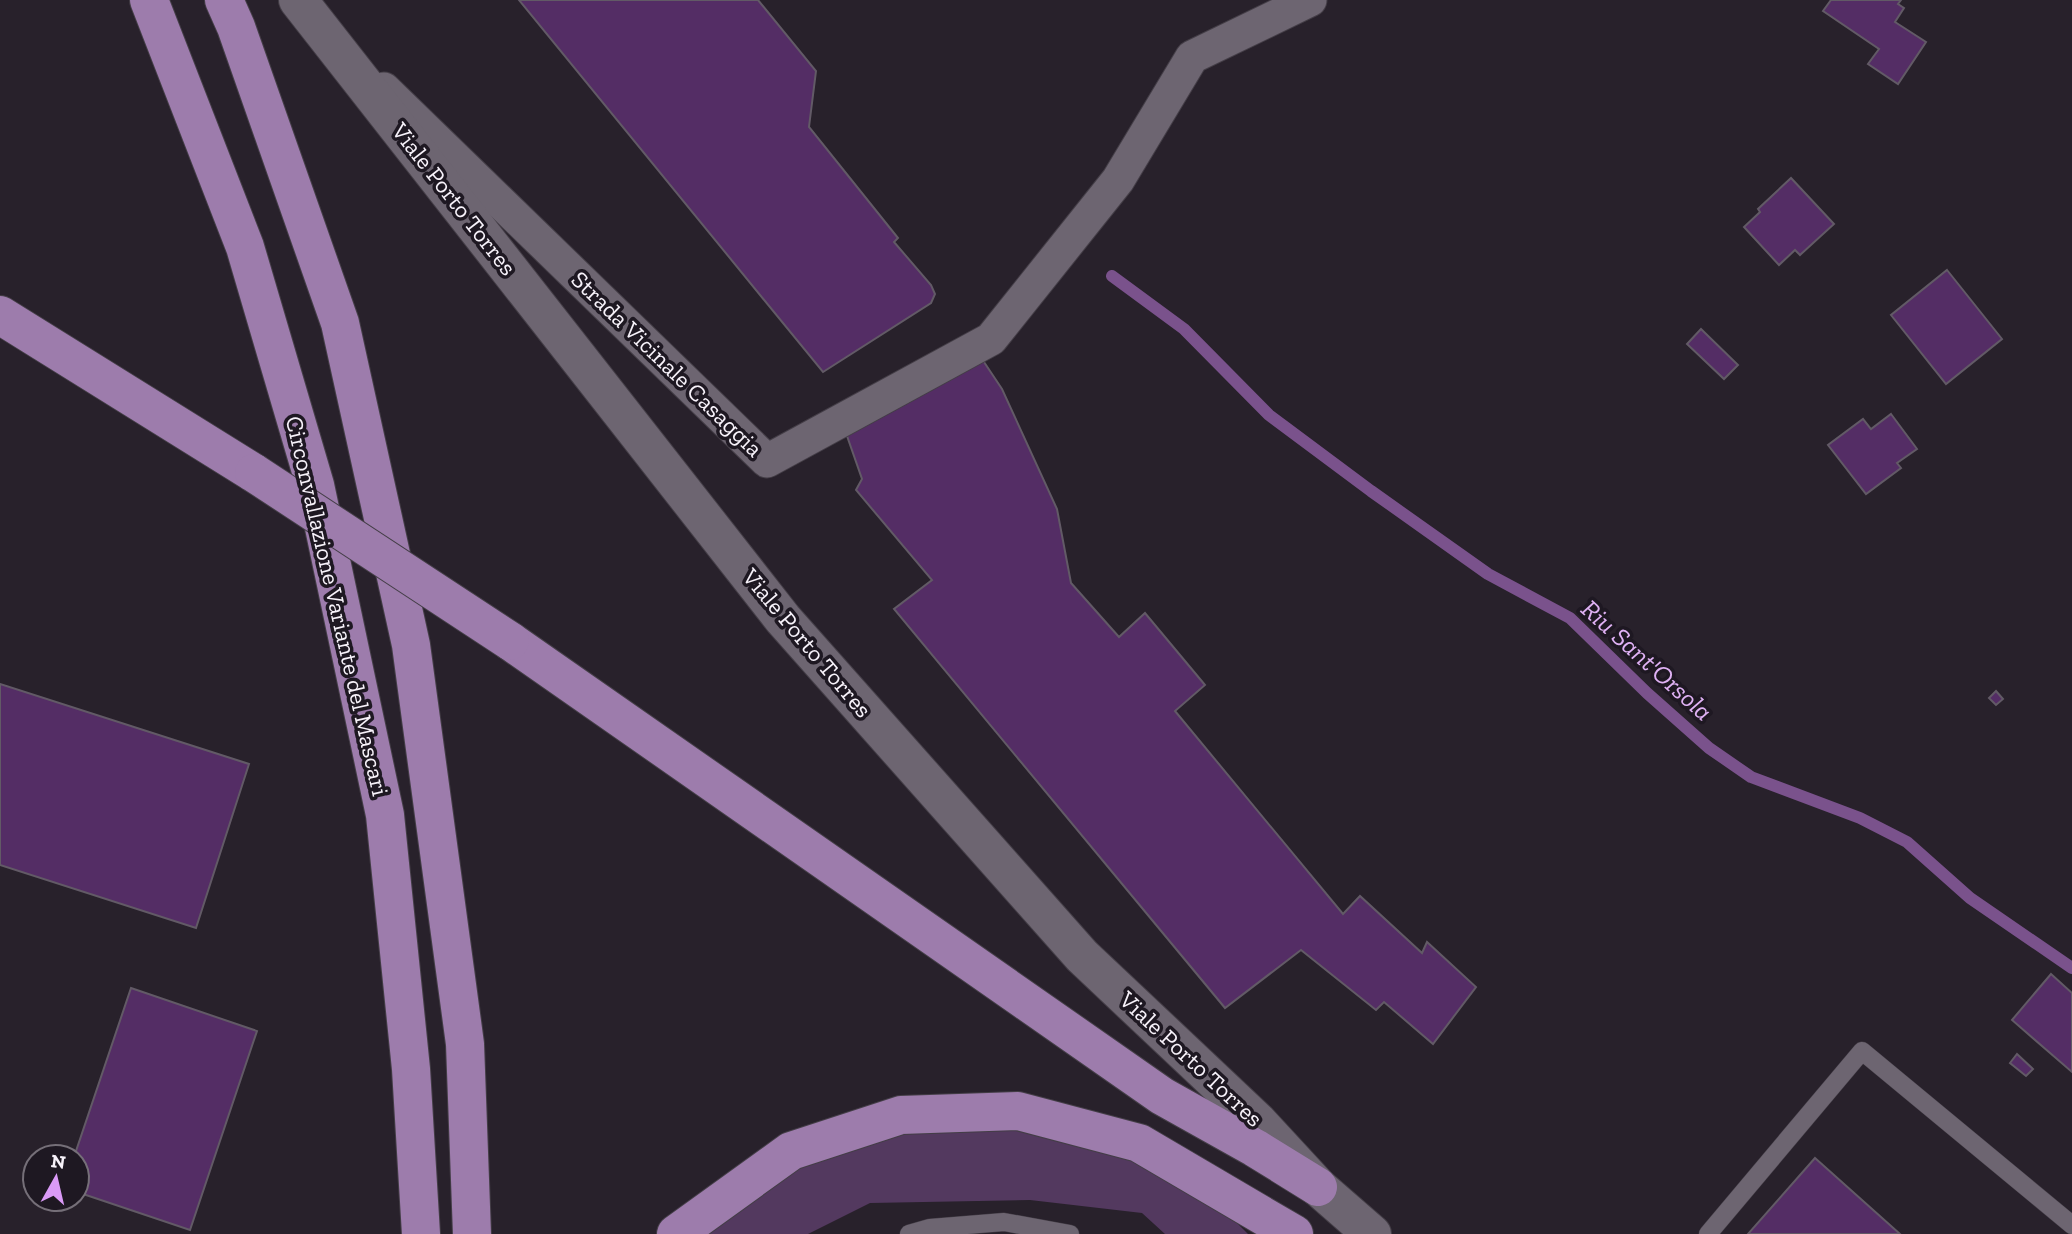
<svg xmlns="http://www.w3.org/2000/svg" width="2072" height="1234" viewBox="0 0 2072 1234" font-family="'Zilla Slab',serif">
<style>
.green{fill:#53395f}
.lines{fill:none;stroke-linecap:round;stroke-linejoin:round}
.stream{stroke:#7a528c;stroke-width:12}
.building{fill:#542d65;stroke:#625a66;stroke-width:2}
.service-casing{stroke:#443e47;stroke-width:19}
.minor-casing{stroke:#443e47;stroke-width:35}
.secondary-casing{stroke:#443e47;stroke-width:40}
.trunk-casing{stroke:#443e47;stroke-width:40}
.service{stroke:#6d6571;stroke-width:18}
.minor{stroke:#6d6571;stroke-width:33}
.secondary{stroke:#6d6571;stroke-width:38}
.trunk{stroke:#9d7cac;stroke-width:38}
.trunk-bridge-casing{stroke:#443e47;stroke-width:40;stroke-linecap:butt}
.trunk-bridge{stroke:#9d7cac;stroke-width:38}
.labels{text-anchor:middle;stroke-width:7;stroke-linejoin:round;paint-order:stroke}
.street-label{font-size:24px;fill:#f7f2fa;stroke:#1e1822}
.water-label{font-size:26px;font-style:italic;fill:#dfb1f4;stroke:#1e1822}
</style>
<rect width="100%" height="100%" fill="#28212b"/>
<!-- green -->
<path class="green" d="M928 1125 1003 1126 1148 1165 1231 1217 1248 1234H1165L1142 1213 1030 1200 870 1203 808 1234H699L808 1160Z"/>
<g class="lines">
<!-- stream -->
<path class="stream" d="M1112 276 1184 329 1269 415 1371 491 1488 574 1570 618 1647 693 1709 748 1751 777 1860 818 1907 842 1970 898 2072 968"/>
</g>
<!-- building -->
<path class="building" d="M519 0H758L816 71 809 127 898 238 894 242 931 285 935 294 931 303 823 372Z
M1831 0H1901L1898 4 1904 8 1895 22 1926 42 1898 84 1868 64 1879 49 1823 11Z
M1791 178 1834 224 1800 255 1795 250 1779 265 1744 227 1760 212 1758 209Z
M1947 270 2002 339 1946 384 1891 315Z
M1701 329 1738 365 1724 379 1687 344Z
M980 356 1002 389 1057 509 1071 583 1119 637 1145 613 1205 685 1175 711 1343 914 1360 896 1422 953 1427 942 1476 987 1433 1044 1384 1002 1376 1010 1301 950 1225 1008 894 609 932 580 856 490 862 479 847 436Z
M1891 414 1917 449 1897 463 1901 468 1866 494 1828 445 1863 419 1871 429Z
M0 684 249 764 196 928 0 865Z
M1996 691 2003 699 1996 705 1989 698Z
M2051 974 2072 993V1072L2012 1020Z
M131 988 257 1031 190 1230 77 1192V1157H74Z
M2017 1054 2033 1069 2026 1076 2010 1063Z
M1815 1158 1900 1234H1748Z"/>
<g class="lines">
<!-- service casing -->
<g class="service-casing">
<path id="service" d="M909 1234 930 1228 1004 1222 1070 1234
M1708 1234 1862 1051 2072 1225"/>
</g>
<!-- minor casing -->
<g class="minor-casing">
<path id="minor" d="M384 89 767 461 991 339 1118 180 1192 57 1310 0"/>
</g>
<!-- secondary casing -->
<g class="secondary-casing">
<path id="secondary" d="M298 0 783 619 1082 956 1257 1121 1318 1187 1372 1234"/>
</g>
<!-- trunk casing -->
<g class="trunk-casing">
<path id="trunk" d="M149 0 245 247 315 485 385 815 411 1069 421 1234
M224 0 236 27 340 323 411 645 465 1044 472 1234
M0 315 254 473
M510 641 1162 1096 1255 1148 1318 1187
M676 1234 791 1151 901 1115 1018 1111 1139 1143 1294 1234"/>
</g>
<!-- service -->
<use href="#service" class="service"/>
<!-- minor -->
<use href="#minor" class="minor"/>
<!-- secondary -->
<use href="#secondary" class="secondary"/>
<!-- trunk -->
<use href="#trunk" class="trunk"/>
<!-- trunk-bridge casing -->
<g class="trunk-bridge-casing">
<path id="trunk-bridge" d="M254 473 510 641"/>
</g>
<!-- trunk-bridge -->
<use href="#trunk-bridge" class="trunk-bridge"/>
</g>
<g class="labels">
<!-- street labels -->
<g class="street-label">
<text transform="translate(454 199) rotate(52)" y="8">Viale Porto Torres</text>
<text transform="translate(667 364) rotate(44)" y="8">Strada Vicinale Casaggia</text>
<text transform="translate(337 606) rotate(77)" y="8">Circonvallazione Variante del Mascari</text>
<text transform="translate(807 643) rotate(50)" y="8">Viale Porto Torres</text>
<text transform="translate(1191 1059) rotate(43)" y="8">Viale Porto Torres</text>
</g>
<!-- water labels -->
<g class="water-label">
<text transform="translate(1647 660) rotate(42)" y="9">Riu Sant'Orsola</text>
</g>
</g>
<!-- north arrow -->
<g transform="translate(56 1178) rotate(8)"><circle r="33" fill="#1e1822" stroke="#756f78" stroke-width="2"/>
<path d="M0-5L12 26L0 18L-12 26Z" fill="#da9af7"/>
<text y="-10" font-size="19" font-weight="bold" text-anchor="middle" fill="#f7f2fa">N</text>
</g>
</svg>
